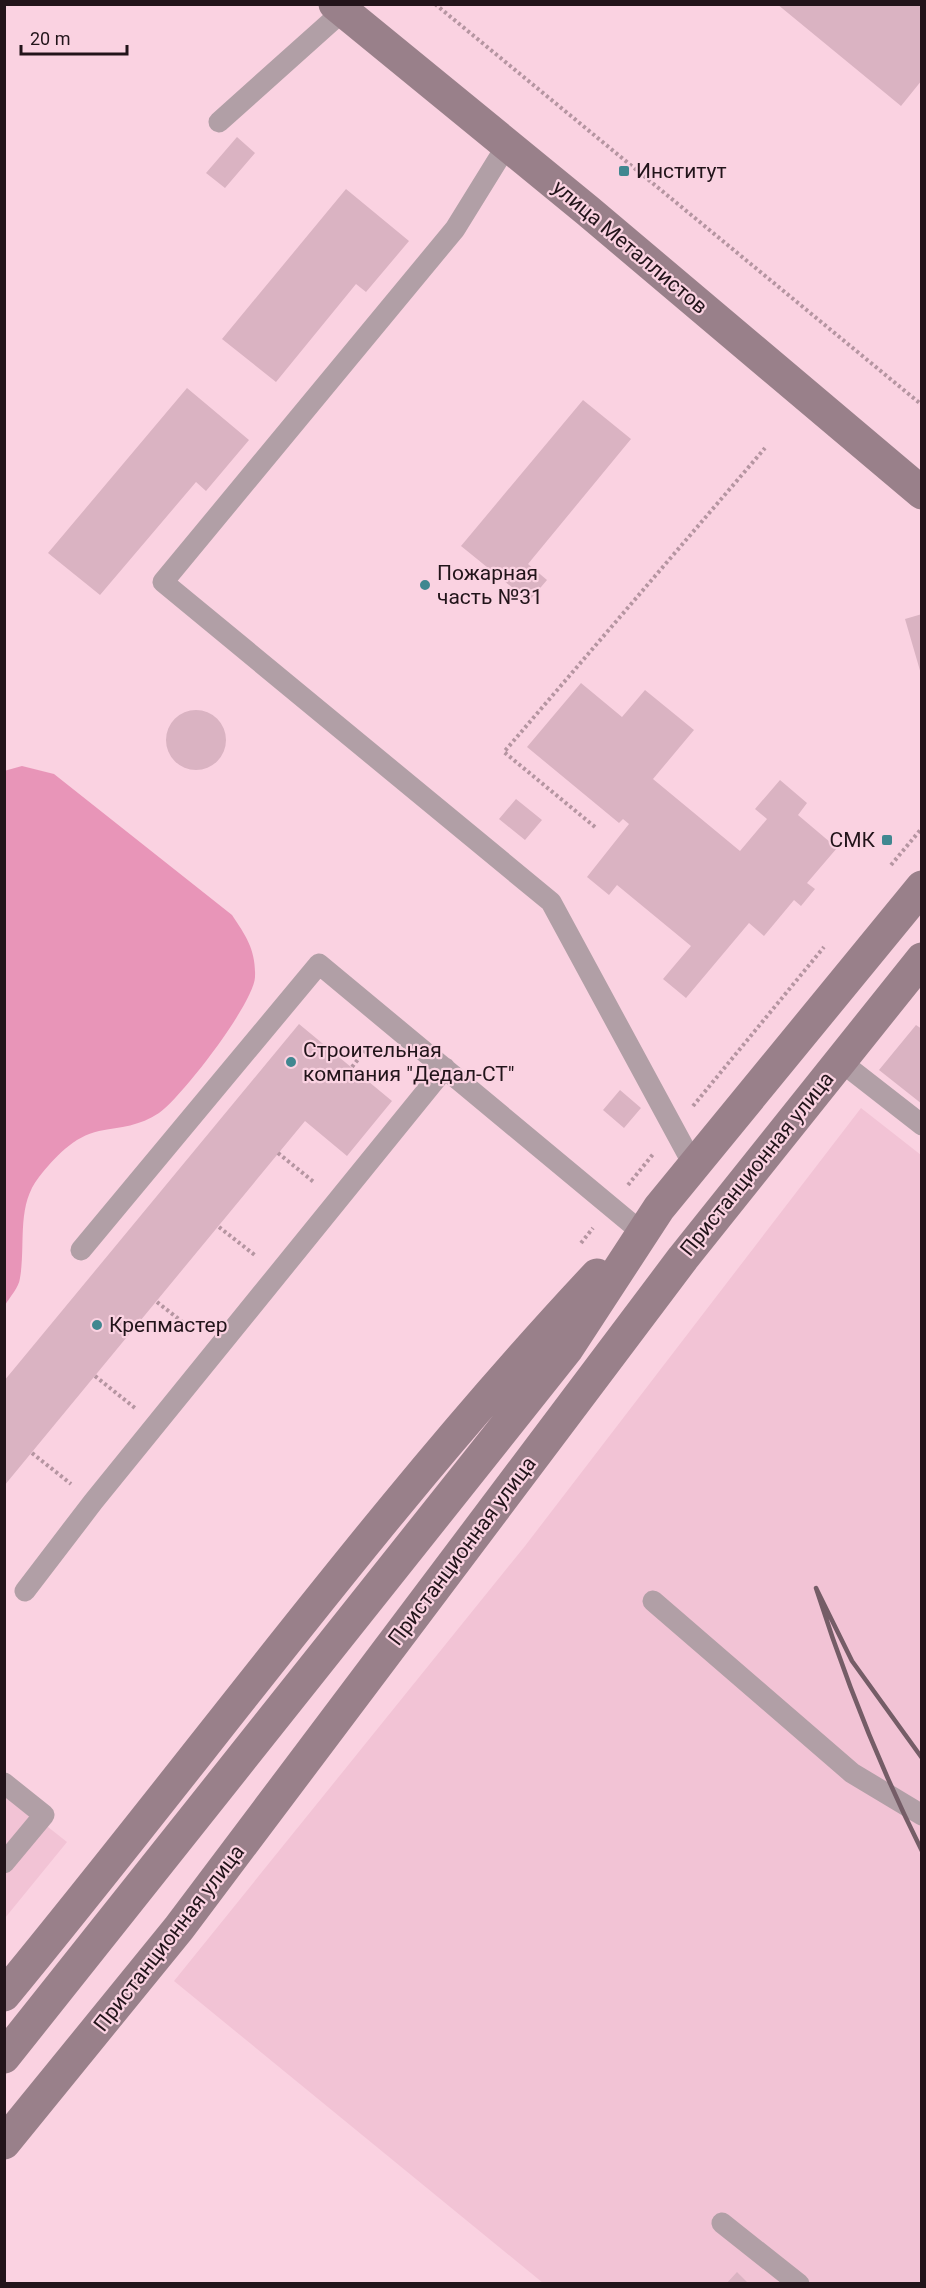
<svg xmlns="http://www.w3.org/2000/svg" width="926" height="2288" viewBox="0 0 926 2288" font-family="Roboto,sans-serif">
<style>
.built{fill:#f2c3d5}
.green{fill:#e895b8}
.building{fill:#dab3c2}
.lines{fill:none;stroke-linecap:round;stroke-linejoin:round}
.path{stroke:#b595a1;stroke-width:4;stroke-dasharray:3 3;stroke-linecap:butt}
.lane{stroke:#b19fa6;stroke-width:21}
.secondary{stroke:#99808a;stroke-width:33}
.rail{stroke:#755d67;stroke-width:4.5}
.poi-dot{fill:#408790;stroke:#fad2e1;stroke-width:2}
.labels{text-anchor:middle;stroke-width:4.5;stroke-linejoin:round;paint-order:stroke}
.poi-label{font-size:21px;fill:#22141a;stroke:#fad2e1;text-anchor:start}
.street-label{font-size:21px;fill:#22141a;stroke:#fad2e1}
</style>
<rect width="100%" height="100%" fill="#fad2e1"/>
<!-- built -->
<path class="built" d="M861 1108 921 1155V2283H543L174 1981 525 1546Z
M5 1793 67 1842 5 1918Z"/>
<!-- green -->
<path class="green" d="M22 766 54 774 232 915C246 936 256 950 255 977 254 1003 182 1097 159 1113 140 1126 121 1127 99 1131 74 1136 54 1158 39 1177 16 1206 26 1244 20 1278 19 1287 10 1297 5 1305L4 771Z"/>
<!-- building -->
<path class="building" d="M777 4H922V80L901 106Z
M237 137 255 153 225 188 206 173Z
M346 189 409 241 366 292 356 284 276 382 222 339Z
M187 388 249 440 206 491 196 482 100 595 48 553Z
M583 400 631 439 528 564 547 580 529 601 461 546Z
M922 614V674H921L905 619Z
M581 683 622 717 645 690 694 730 653 779 740 851 767 819 755 809 780 780 807 803 798 815 837 848 807 883 815 889 801 906 794 900 764 936 749 923 686 998 663 979 691 946 617 885 609 895 587 877 629 824 623 819 619 823 527 747Z
M166 740a30 30 0 1 1 60 0a30 30 0 1 1-60 0Z
M516 799 542 820 525 840 499 819Z
M299 1024 392 1101 347 1156 305 1121 4 1486V1381Z
M916 1025 922 1029V1104L879 1070Z
M620 1090 641 1108 624 1128 603 1110Z
M737 2272 749 2284H726Z"/>
<g class="lines">
<!-- path -->
<path class="path" d="M435 4 922 405
M595 827 504 752 765 448
M891 865 922 828
M352 1067 370 1044
M693 1106 824 947
M278 1153 315 1183
M628 1185 654 1153
M219 1227 256 1256
M581 1243 593 1228
M157 1302 194 1331
M95 1376 135 1408
M32 1453 71 1484"/>
<!-- lane -->
<path class="lane" d="M219 122 343 11
M507 145 455 229 163 582 551 902 694 1166
M840 1061 922 1125
M81 1250 319 964 639 1230
M25 1591 93 1502 445 1068
M653 1601 852 1773 922 1815
M4 1783 44 1815 4 1863
M722 2223 799 2284"/>
<!-- secondary -->
<path class="secondary" d="M335 4 588 211 922 493
M4 1995C202 1755 384 1502 597 1275
M4 2057 567 1349 659 1208 922 887
M4 2143 179 1928 683 1258 922 959"/>
<!-- rail -->
<path class="rail" d="M922 1758 852 1661 816 1588C845 1679 879 1765 922 1851"/>
</g>
<!-- markers -->
<g class="poi-dot">
<rect x="618" y="165" width="12" height="12" rx="3"/>
<circle cx="425" cy="585" r="6"/>
<rect x="881" y="834" width="12" height="12" rx="3"/>
<circle cx="291" cy="1062" r="6"/>
<circle cx="97" cy="1325" r="6"/>
</g>
<g class="labels">
<!-- poi labels -->
<g class="poi-label">
<text x="636" y="178">Институт</text>
<text x="437" y="580">Пожарная<tspan x="437" dy="24">часть №31</tspan></text>
<text x="875" y="847" text-anchor="end">СМК</text>
<text x="303" y="1057">Строительная<tspan x="303" dy="24">компания "Дедал-СТ"</tspan></text>
<text x="109" y="1332">Крепмастер</text>
</g>
<!-- street labels -->
<g class="street-label">
<text transform="translate(630 247) rotate(40)" y="7">улица Металлистов</text>
<text transform="translate(757 1164) rotate(-51)" y="7">Пристанционная улица</text>
<text transform="translate(462 1551) rotate(-53)" y="7">Пристанционная улица</text>
<text transform="translate(169 1938) rotate(-52)" y="7">Пристанционная улица</text>
</g>
</g>
<!-- border -->
<rect width="926" height="2288" fill="none" stroke="#22141a" stroke-width="12"/>
<!-- scale -->
<path d="M21 45v9h106v-9" fill="none" stroke="#22141a" stroke-width="3"/>
<text x="30" y="45" font-size="18" fill="#22141a" stroke="#fad2e1" stroke-width="4.5" paint-order="stroke">20 m</text>
</svg>
